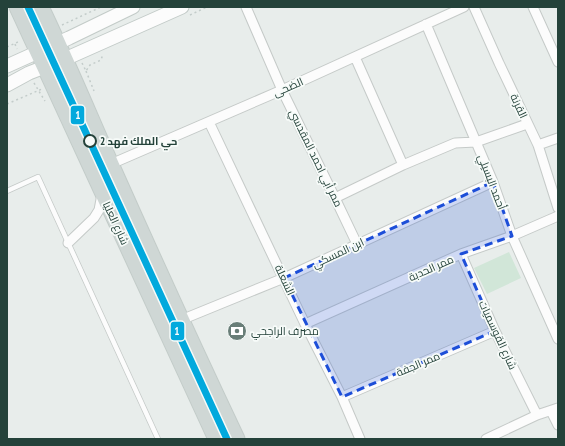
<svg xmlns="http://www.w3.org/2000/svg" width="565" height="446" viewBox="0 0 565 446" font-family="'PT Sans Narrow',Cairo,sans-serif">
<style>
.green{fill:#d1e6d8}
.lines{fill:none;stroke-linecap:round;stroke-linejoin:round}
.lane-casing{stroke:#c5cac8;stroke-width:6}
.street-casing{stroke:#c5cac8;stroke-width:11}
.secondary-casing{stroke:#c3cbc8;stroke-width:15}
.primary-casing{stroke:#c3ccc9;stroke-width:17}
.path{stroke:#c3ccca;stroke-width:1.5;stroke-dasharray:2 3;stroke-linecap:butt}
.lane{stroke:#fcfcfc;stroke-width:4.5}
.street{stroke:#fcfcfc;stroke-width:9}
.secondary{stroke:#fcfcfc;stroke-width:13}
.primary{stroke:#cfd7d5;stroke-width:15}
.metro-1-casing{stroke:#f7fbf9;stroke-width:10}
.metro-1{stroke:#02a9dd;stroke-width:7}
.marked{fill:#1d4ed8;fill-opacity:0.2;stroke:#1d4ed8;stroke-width:3;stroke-dasharray:8 5;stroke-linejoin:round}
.stop-dot{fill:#f7fbf9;stroke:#24423a;stroke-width:2}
.labels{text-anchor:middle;stroke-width:3.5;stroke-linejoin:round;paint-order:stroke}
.street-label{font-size:11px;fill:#24423a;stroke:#f7fbf9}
.stop-label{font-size:11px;font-weight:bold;fill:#24423a;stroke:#f7fbf9;text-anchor:start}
.poi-label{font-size:11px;fill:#24423a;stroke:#f7fbf9;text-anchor:start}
.line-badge{stroke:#f7fbf9;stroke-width:1.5}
.badge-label{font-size:11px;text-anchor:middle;font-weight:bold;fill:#fff}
</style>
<rect width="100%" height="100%" fill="#e8edeb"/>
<!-- green -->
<path class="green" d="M509 252 521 278 487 294 474 268Z"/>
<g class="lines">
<!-- lane casing -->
<g class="lane-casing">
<path id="lane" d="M7 191 38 177 158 439"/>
</g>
<!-- street casing -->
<g class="street-casing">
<path id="street" d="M246 7 282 90 335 198 357 244
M474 7 499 63 538 145 558 208
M533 7 558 62
M426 24 493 182 512 236 558 339
M355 57 403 165
M209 122 305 324 342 397 360 439
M538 145 558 138
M111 164 282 90 464 7
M335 198 403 165 455 143 476 142 527 124
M68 243 94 218 99 210 102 194
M461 254 495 331 537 415
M181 320 284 278 493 182
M305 324 461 254 512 236 558 216
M342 397 495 331
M551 411 558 425
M486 439 537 415 558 408"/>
</g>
<!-- secondary casing -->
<g class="secondary-casing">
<path id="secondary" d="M7 66 69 38 133 7
M7 85 29 73 65 59 182 7"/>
</g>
<!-- primary casing -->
<g class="primary-casing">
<path id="primary" d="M17 7 216 439
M41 7C66 59 88 112 111 164 152 256 194 348 237 439"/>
</g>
<!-- path -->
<path class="path" d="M190 15 207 7
M62 25 101 7
M15 44 17 49
M7 47 20 41
M82 63 86 71 90 65 101 60 103 54
M86 71 94 91
M34 83 45 101
M7 104 42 89"/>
<!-- lane -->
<use href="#lane" class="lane"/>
<!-- street -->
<use href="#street" class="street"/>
<!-- secondary -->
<use href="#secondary" class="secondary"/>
<!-- primary -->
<use href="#primary" class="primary"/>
<!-- metro-1 casing -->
<g class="metro-1-casing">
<path id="metro-1" d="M28 7 227 439"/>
</g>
<!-- metro-1 -->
<use href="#metro-1" class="metro-1"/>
</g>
<!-- marked area -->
<path class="marked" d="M493 182 512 236 461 254 495 331 342 397 284 278Z"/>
<!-- icons -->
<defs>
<g id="bank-disc" transform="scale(1)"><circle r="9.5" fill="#697e78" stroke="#f7fbf9"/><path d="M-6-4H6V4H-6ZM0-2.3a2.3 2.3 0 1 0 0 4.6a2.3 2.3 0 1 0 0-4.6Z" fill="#fff"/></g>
</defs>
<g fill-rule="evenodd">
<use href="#bank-disc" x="237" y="331"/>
</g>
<!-- markers -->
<circle class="stop-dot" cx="90" cy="141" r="6"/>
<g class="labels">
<!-- street labels -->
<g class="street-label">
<text transform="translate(288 87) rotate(-24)" y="4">الضحى</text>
<text transform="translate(519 106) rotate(65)" y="4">القرنة</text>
<text transform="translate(316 158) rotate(64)" y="4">ممر أبي احمد المقدسي</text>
<text transform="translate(492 182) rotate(69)" y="4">أحمد البسيلي</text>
<text transform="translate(116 223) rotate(65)" y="4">شارع العليا</text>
<text transform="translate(338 253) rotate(-25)" y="4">ابن المسكي</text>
<text transform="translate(431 268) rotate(-24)" y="4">ممر الحدبة</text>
<text transform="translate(285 280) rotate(65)" y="4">الشعلة</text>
<text transform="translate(498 335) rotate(65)" y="4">شارع القوسميات</text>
<text transform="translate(418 364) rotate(-23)" y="4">ممر الجفة</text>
</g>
<!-- stop labels -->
<g class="stop-label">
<text x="100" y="145">حي الملك فهد 2</text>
</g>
<!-- poi labels -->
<g class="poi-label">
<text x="251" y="335">مصرف الراجحي</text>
</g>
</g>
<g class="line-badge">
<rect x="70" y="105" width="15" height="20" rx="4" fill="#02a9dd"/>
<rect x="170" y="321" width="15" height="20" rx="4" fill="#02a9dd"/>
</g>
<g class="badge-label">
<text x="78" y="119">1</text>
<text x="177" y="335">1</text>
</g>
<!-- border -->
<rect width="565" height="446" fill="none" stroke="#24423a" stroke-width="16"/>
</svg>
